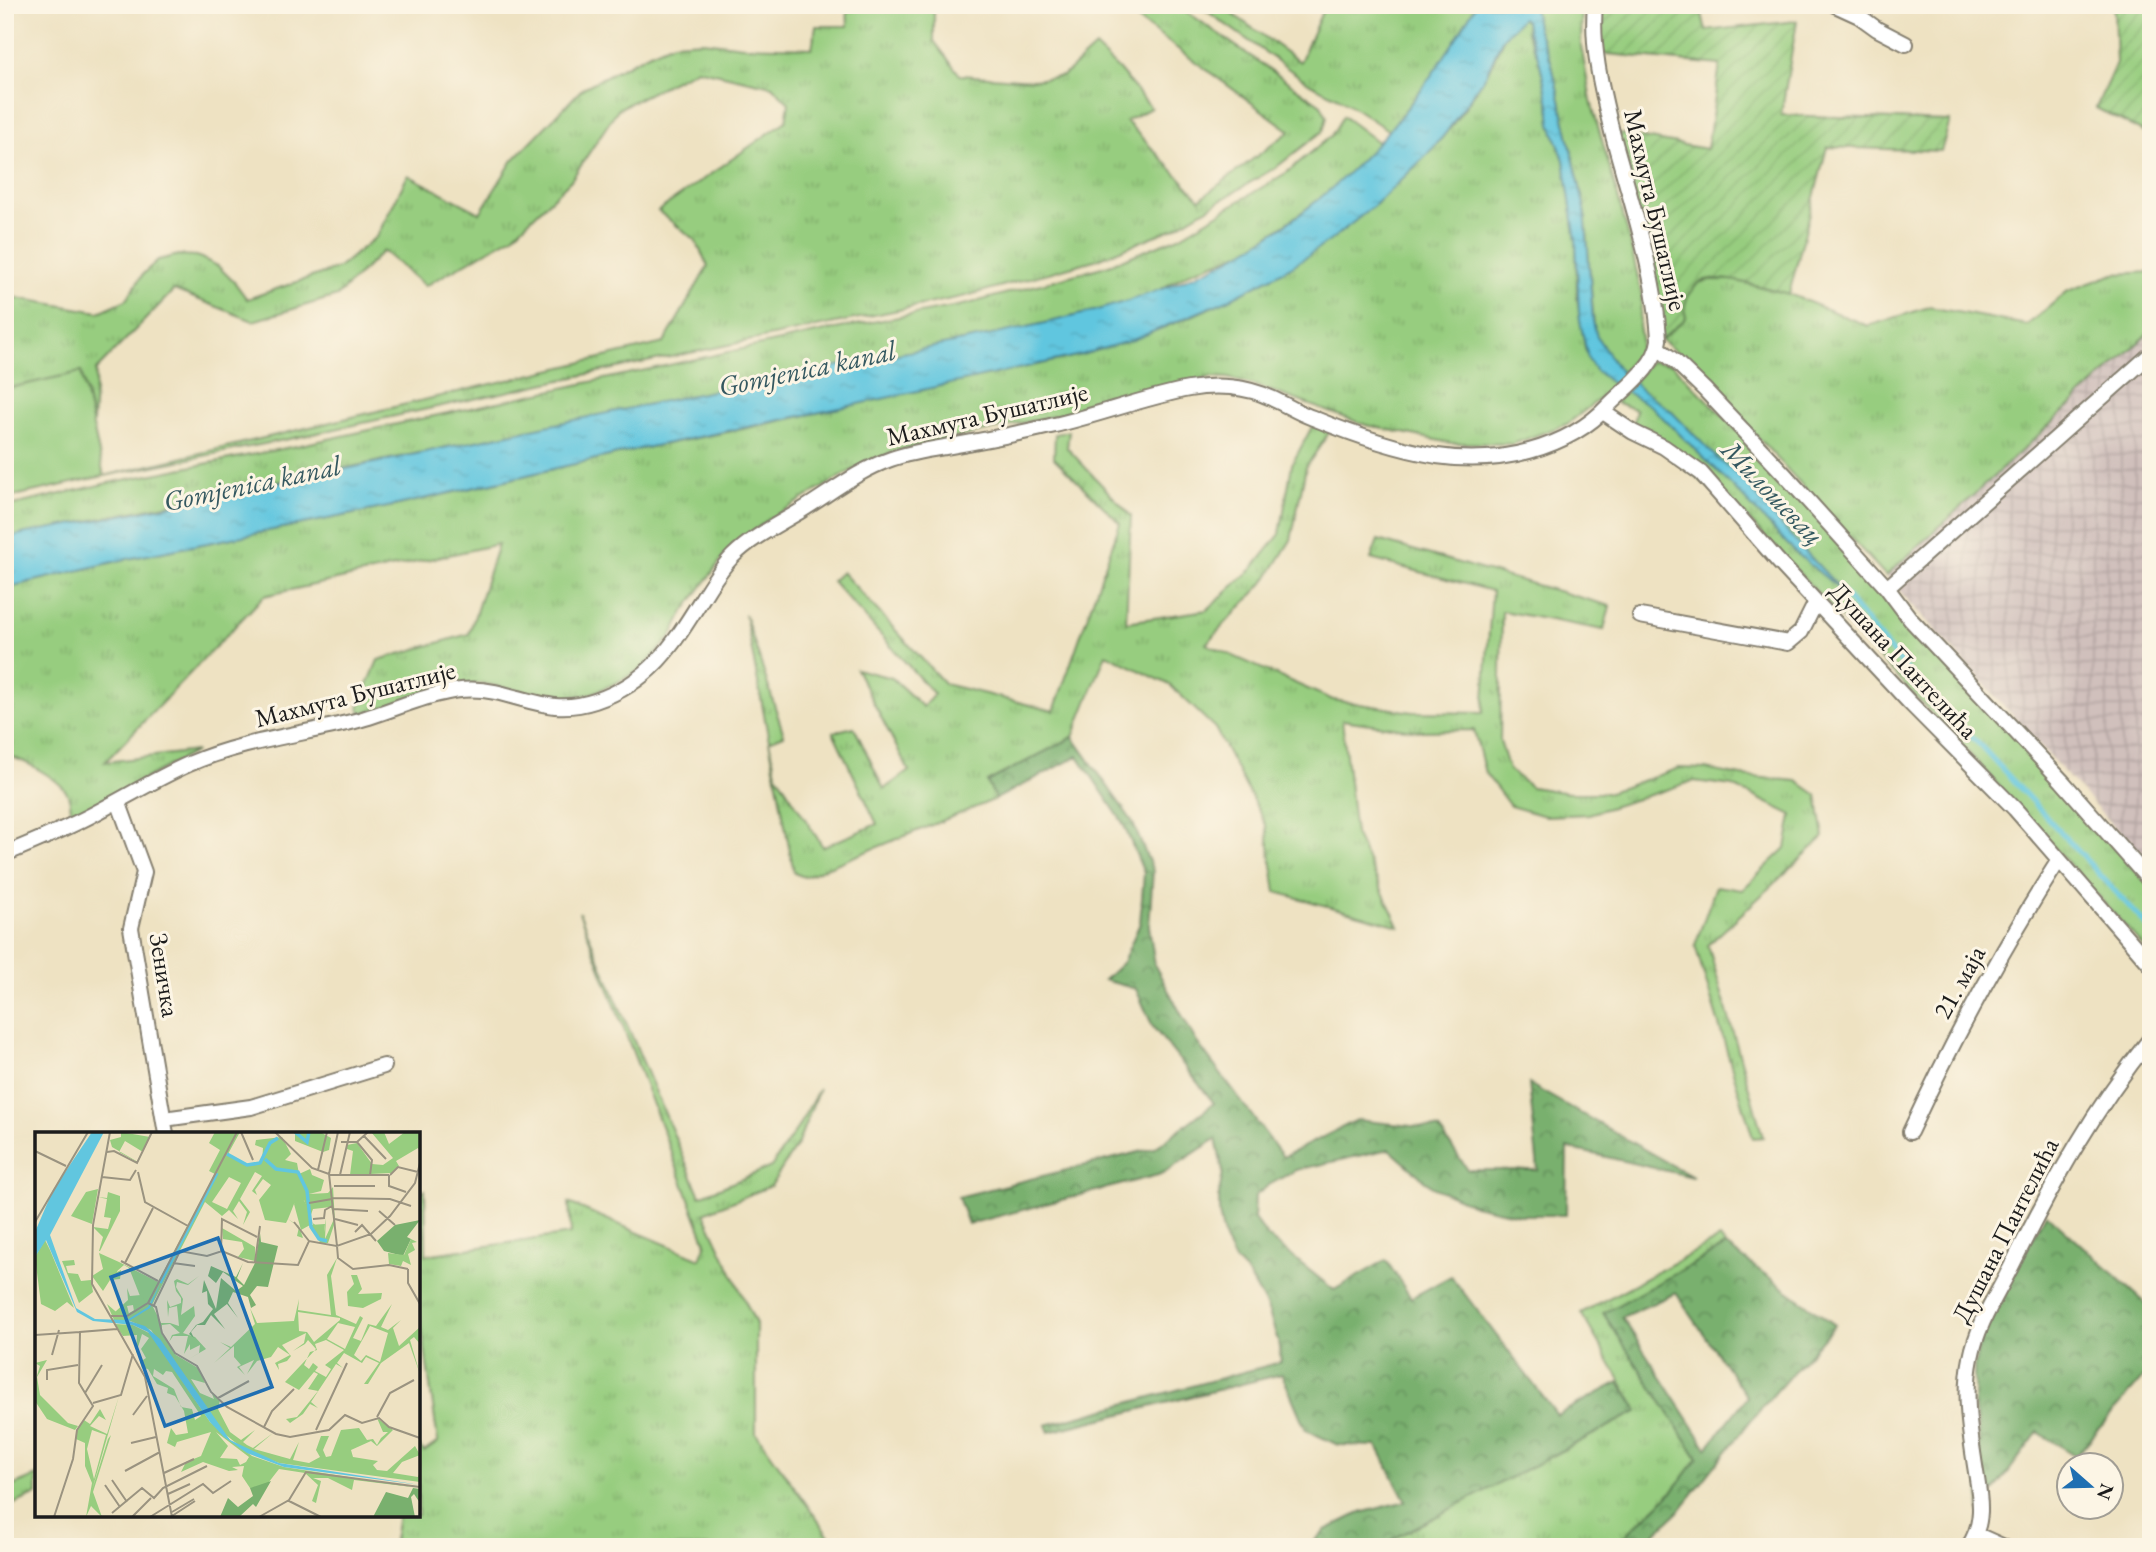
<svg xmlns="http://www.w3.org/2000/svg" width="2156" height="1552" viewBox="0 0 2156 1552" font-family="'EB Garamond',serif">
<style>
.industrial{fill:url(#industrial-grid)}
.grass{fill:url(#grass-tufts);stroke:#5a744e;stroke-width:2}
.forest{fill:url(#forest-crowns);stroke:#4a6645;stroke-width:2;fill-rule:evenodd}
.park{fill:#97cd7f;stroke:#5a744e;stroke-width:2}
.garden{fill:url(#garden-furrows);stroke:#5a744e;stroke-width:2}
.water{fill:url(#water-ripples);stroke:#3e717e;stroke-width:2}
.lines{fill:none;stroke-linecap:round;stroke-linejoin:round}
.stream{stroke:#61c6df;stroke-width:5}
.street-casing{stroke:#857f6f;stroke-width:18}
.street{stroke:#fff;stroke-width:14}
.labels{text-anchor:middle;stroke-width:6;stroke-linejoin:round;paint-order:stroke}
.street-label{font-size:26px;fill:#1c1c1c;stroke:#fcf5e5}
.water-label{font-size:28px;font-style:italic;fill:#345860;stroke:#fcf5e5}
.inset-river{fill:none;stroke:#61c6df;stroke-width:3.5}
.inset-road{fill:none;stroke:#9a9380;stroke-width:2}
.view{fill:#1f6fb2;fill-opacity:0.15;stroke:#1f6fb2;stroke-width:3.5}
.inset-edge{fill:none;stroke:#1c1c1c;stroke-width:3.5}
</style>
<defs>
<pattern id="industrial-grid" width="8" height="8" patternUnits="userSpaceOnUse" patternTransform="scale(1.75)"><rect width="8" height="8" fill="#d0c0bc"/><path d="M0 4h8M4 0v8" fill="none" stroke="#b2a4a1"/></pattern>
<pattern id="grass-tufts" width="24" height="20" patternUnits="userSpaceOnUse" patternTransform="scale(1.75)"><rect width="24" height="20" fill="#97cd7f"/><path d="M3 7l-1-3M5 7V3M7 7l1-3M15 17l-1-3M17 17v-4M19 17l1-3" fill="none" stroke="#82af6d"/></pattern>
<pattern id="forest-crowns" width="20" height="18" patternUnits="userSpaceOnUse" patternTransform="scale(1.75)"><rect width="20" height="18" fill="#79b06e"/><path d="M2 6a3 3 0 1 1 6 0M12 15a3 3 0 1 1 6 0" fill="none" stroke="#628e5a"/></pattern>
<pattern id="garden-furrows" width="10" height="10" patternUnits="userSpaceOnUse" patternTransform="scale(1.75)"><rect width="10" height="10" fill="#97cd7f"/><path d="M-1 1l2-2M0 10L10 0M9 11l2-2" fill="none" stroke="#82af6d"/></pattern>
<pattern id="water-ripples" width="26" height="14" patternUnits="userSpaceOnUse" patternTransform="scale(1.75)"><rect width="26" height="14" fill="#61c6df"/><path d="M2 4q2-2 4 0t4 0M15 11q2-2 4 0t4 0" fill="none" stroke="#54aabf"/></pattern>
</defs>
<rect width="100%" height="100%" fill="#fcf5e5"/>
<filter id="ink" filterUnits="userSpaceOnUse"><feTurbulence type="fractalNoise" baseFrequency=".0143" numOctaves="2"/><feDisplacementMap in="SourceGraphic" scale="14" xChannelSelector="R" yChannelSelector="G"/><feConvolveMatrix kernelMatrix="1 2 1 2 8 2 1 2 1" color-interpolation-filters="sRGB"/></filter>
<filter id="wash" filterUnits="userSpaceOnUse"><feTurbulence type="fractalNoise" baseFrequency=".00686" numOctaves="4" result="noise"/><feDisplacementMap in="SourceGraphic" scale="28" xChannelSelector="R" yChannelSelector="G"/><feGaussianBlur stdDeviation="1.57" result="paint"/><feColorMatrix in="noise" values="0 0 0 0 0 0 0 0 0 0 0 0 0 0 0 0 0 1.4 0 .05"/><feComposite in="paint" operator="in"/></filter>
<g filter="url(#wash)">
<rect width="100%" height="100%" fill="#eee2c2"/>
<!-- industrial -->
<path class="industrial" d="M2151 331V868L1886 576Z"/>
<!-- grass -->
<path class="grass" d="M847 5H934V41L960 75 1034 80 1063 76 1095 47 1119 70 1151 108 1126 121 1200 199 1290 131 1118 5H1177L1321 105 1327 117 1323 131 1278 166 1174 228 1098 259 966 296 593 373 294 438 104 476 664 343 708 266 695 240 658 211 786 121 789 103 772 86 697 69 618 109 571 180 513 236 425 286 383 251 337 296 253 321 174 290 96 370 93 423 81 372 5 389V296L99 312 126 300 143 274 158 260 179 255 197 256 218 266 235 283 247 299 338 268 377 236 408 175 480 213 513 160 583 88 648 54 673 43 703 41 743 46 812 48 816 26H848Z
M1198 5H1220L1300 62 1325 5H1476L1449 53 1389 131 1341 99 1310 84Z
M1534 5H1582L1581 46 1591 101 1628 233 1642 296 1639 326 1641 337 1640 349 1606 394 1567 424 1513 444 1450 443 1366 425 1260 387 1228 378 1212 377 1111 400 1072 412 896 451 851 471 769 519 728 551 683 613 671 637 643 668 616 683 588 695 559 698 480 683 361 713 359 707 378 660 469 634 498 544 264 596 105 762 196 751 72 818C71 811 71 802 68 795 61 779 22 759 5 755V588L122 560 398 505 635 450 738 430 1081 355C1198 322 1306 269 1395 185 1411 170 1427 156 1440 140 1457 120 1473 97 1486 75 1500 53 1499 33 1522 18L1526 21 1527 33 1539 59 1549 104 1551 124 1564 160 1576 240 1577 298 1585 348 1594 326 1585 209 1551 61 1537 28Z
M1343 116 1379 143 1348 174 1321 198 1287 223 1245 251 1193 271 1148 296 1091 313 1018 330 5 538V507L108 483 296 446 830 330 968 304 1106 266 1179 237 1286 173 1331 136Z
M2151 272V331L1886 576 1685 359 1661 340 1686 318 1684 309 1686 299 1698 283 1710 280H1734L1789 294 1868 326 1929 307 2027 325 2068 291 2114 274Z
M1651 361 1672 364 1783 477 2151 888V955L1979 764 1747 518 1633 425 1636 410 1615 402Z
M1314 423 1332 428 1306 467 1291 540 1266 580 1206 644 1333 700 1413 712 1483 713 1492 591 1371 559 1378 540 1610 606 1604 630 1502 611 1500 741 1509 770 1531 787 1569 793H1607L1679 768 1705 769 1741 776 1797 781 1817 795 1824 837 1708 945 1763 1137 1753 1138 1695 945 1716 886 1742 890 1786 848 1792 815 1733 786 1694 781 1589 814 1545 816 1510 806 1485 773 1474 730 1420 731 1342 720 1355 834 1399 926 1276 892 1266 825 1215 728 1170 685 1106 654 1073 737 987 782 996 799 804 877 794 873 745 614 784 735 769 741 776 773 823 847 877 824 833 732 854 727 884 789 909 771 856 669 892 678 923 707 934 694 832 581 842 572 945 684 1054 711 1120 523 1054 458 1055 434 1069 431 1067 448 1131 516 1126 622 1207 610 1252 569 1280 534 1292 464Z
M579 912 700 1196 771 1167 798 1127 819 1089 798 1143 771 1186 704 1213 756 1324V1433L837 1547H393L398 1515H418V1445L424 1452 438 1442 418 1300V1192L425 1190 426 1255 571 1234 569 1203 700 1259 706 1243Z
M1720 1238 1726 1246 1604 1313 1698 1458 1673 1491 1613 1547H1395L1392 1539 1638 1411 1581 1313Z
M37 1476V1494L5 1508V1489Z"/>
<!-- forest -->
<path class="forest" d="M1073 737 1132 821 1153 871 1149 926 1155 966 1196 1041 1283 1157 1357 1120 1439 1129 1468 1170H1538L1529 1084 1693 1177 1567 1148 1566 1215H1519L1474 1205 1432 1187 1389 1149 1296 1170 1269 1185 1255 1196 1254 1219 1268 1237 1334 1290 1386 1260 1411 1298 1451 1276 1557 1415 1619 1382 1638 1411 1393 1539 1395 1547H1309L1325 1530 1360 1513 1406 1501 1377 1446 1338 1445 1306 1430 1282 1374 1049 1432 1046 1425 1281 1362 1278 1341 1267 1307 1248 1274 1235 1261 1225 1240 1219 1214V1193L1223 1172 1216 1139 1162 1174 968 1224 958 1197 1155 1148 1214 1103 1153 1027 1136 989 1104 980 1123 962 1140 923 1144 873 1123 823 1078 756 996 799 987 782Z
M2046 1213 2151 1308V1368L2076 1456 2038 1432 1980 1510 1979 1438 1974 1403V1367L1981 1334Z
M1726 1246 1835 1325 1752 1419 1680 1510 1640 1547H1613L1673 1491 1698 1458 1603 1313ZM1676 1293 1747 1397 1707 1448 1622 1317Z"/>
<!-- park -->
<path class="park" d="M81 372 104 476 5 498V389Z"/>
<!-- garden -->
<path class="garden" d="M1597 5H1700L1706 31 1797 21 1781 115 1950 121 1941 151 1827 147 1789 294C1770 289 1714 271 1698 283 1695 286 1693 289 1691 292 1685 301 1683 307 1686 318L1661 340 1614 133 1707 149 1720 65 1598 53Z
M2134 5H2151V136L2096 108 2116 63 2114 8 2134 7Z"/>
<!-- water -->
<path class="water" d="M1476 5H1534L1537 28 1551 61 1585 209 1593 321 1597 337 1619 370 1643 391 1669 409 1716 457 1746 482 1780 524 1843 592 1796 553 1730 484 1652 407 1610 382 1595 370 1588 359 1579 316 1576 240 1564 160 1551 124 1549 104 1539 59 1528 32 1526 21 1522 18 1502 39 1486 75 1445 134 1429 153 1375 205 1331 240 1291 267 1230 299 1133 340 1081 355 845 407 635 450 398 505 122 560 5 588V538L26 533C258 491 487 437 717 390 796 374 874 359 953 343 1055 322 1151 303 1242 252 1345 194 1418 106 1476 5Z"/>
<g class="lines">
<!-- stream -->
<path class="stream" d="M1840 589 1934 703 1980 745 2151 930"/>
</g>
</g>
<g filter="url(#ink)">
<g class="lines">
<!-- street casing -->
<g class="street-casing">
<path id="street" d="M1835 5 1859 16 1877 29 1906 44
M1658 348 1677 363 1705 390 1785 475 1887 588 1911 620 2062 781 2151 882
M1603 412 1633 432 1664 447 1701 473 1777 560 1910 703 2015 809 2151 965
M1887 588 2151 354
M1640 616 1788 643 1801 632 1816 602
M118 801 144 872 131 928 166 1134
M5 854C34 842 63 830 90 816 123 799 155 779 189 764 240 742 297 735 351 722 381 715 409 701 439 694 457 689 477 688 495 692 532 700 555 714 595 701 652 682 675 642 705 594 713 581 722 567 733 556 752 537 779 524 802 510 830 493 859 470 891 459 908 453 927 450 945 447 979 441 1012 435 1046 427 1094 417 1141 398 1189 389 1216 384 1246 386 1271 398 1285 404 1298 413 1313 418 1352 434 1396 449 1437 456 1498 465 1567 450 1609 405 1627 387 1656 366 1659 340 1656 274 1629 196 1612 132 1602 90 1591 48 1595 5
M164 1119 251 1107 384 1066
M1910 1132C1954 1038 2003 947 2059 860
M1975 1534 2004 1547
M1968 1547C1988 1520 1978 1489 1974 1459 1969 1426 1964 1391 1971 1358 1977 1325 1997 1295 2012 1265 2053 1183 2093 1110 2151 1038"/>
</g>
<!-- street -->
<use href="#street" class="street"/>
</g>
</g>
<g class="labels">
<!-- street labels -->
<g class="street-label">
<text transform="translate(1656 210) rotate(77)" y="9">Махмута Бушатлије</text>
<text transform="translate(987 414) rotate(-13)" y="9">Махмута Бушатлије</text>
<text transform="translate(1904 660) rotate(47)" y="9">Душана Пантелића</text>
<text transform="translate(355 694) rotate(-14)" y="9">Махмута Бушатлије</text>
<text transform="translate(165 975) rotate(81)" y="9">Зеничка</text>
<text transform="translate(1959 982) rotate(-61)" y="9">21. маја</text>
<text transform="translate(2005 1230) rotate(-63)" y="9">Душана Пантелића</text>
</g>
<!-- water labels -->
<g class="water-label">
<text transform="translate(807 368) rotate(-12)" y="10">Gomjenica kanal</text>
<text transform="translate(252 483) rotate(-12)" y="10">Gomjenica kanal</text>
<text transform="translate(1773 492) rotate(46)" y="10">Милошевац</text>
</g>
</g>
<!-- overview -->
<g transform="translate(35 1132)">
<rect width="385" height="385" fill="#eee2c2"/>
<path d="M86 0 115 5 103 30 77 15 75 8 86 5ZM90 9 108 20 102 30 84 20ZM180 0H205L193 22 212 33 227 29 228 16 220 13 221 8 247 5 256 22 250 28 262 31 264 42 275 37 277 43 289 48 286 59 274 62 293 61 298 55 300 90 293 111H285L269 68 259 72 253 87 264 94 268 106 262 104 264 95 253 87 251 91 230 88 224 68 236 53 228 47 220 58 222 63 217 59 227 44 220 40 205 67 215 80 208 93 212 80 204 69 198 79 203 87 194 78 187 84 170 70 117 173 126 191H135L144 194 142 174 134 176 133 185 132 168 135 175 146 171V166L141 159 139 149 142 147 153 152 164 144 153 153 142 150 141 155 148 167 146 183 159 174 160 184 148 201 160 205 171 217 154 227 164 221 165 213 155 218V212L149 222 153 204H138L134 210 137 203 145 201 135 192 127 193 126 201 141 223 163 236 170 251 156 247 165 261 179 267 177 262 185 268 183 277 195 300 206 308 220 298 208 310 212 313 218 316 238 301 219 317 255 327 264 310 258 328 274 331 285 325 281 318 286 304H294L288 318 291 325 296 324 306 298 324 296 332 308 338 307 342 313 346 306 353 300H348L342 286 358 298 342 314 336 309 316 318 318 325 343 329 338 333 342 338 352 339 380 314 385 323 367 330 358 341 383 345 385 340V350L244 331 215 320 196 309 179 291 116 198 93 188H79L72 172 87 185 112 171 107 169 94 136 89 133 81 140 80 132 84 130 123 150 180 42 174 39 185 18 174 11ZM194 45 206 51 192 77 177 70ZM296 75 299 87 290 107 291 86 289 100 274 88 278 77ZM285 0 296 6 294 18 288 20 260 9V0ZM336 0H349L354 12 370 0H385V19L383 16 361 29 364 34 356 41 315 43 318 19 312 17V13L322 11 337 32 348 33 358 26ZM63 57 57 92 36 84 51 60ZM187 96 220 115V129L203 125 209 117 207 110 188 107ZM10 108 15 118 39 176 32 170 20 179 6 172 0 125ZM302 126 296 144 301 183 321 192 325 184 328 186 318 206 326 209 333 192 341 194 357 172 346 195 353 198 366 188 358 196 364 214 385 195V212L379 205 375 208 385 242 374 211 346 231 333 252H329L344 231 331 225 327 231 309 221 302 231 308 236 301 232 276 270 283 276 275 272 268 282 255 291 251 287 262 285 283 259 273 257 283 242 279 240 264 258 250 250 281 217 273 208 270 212 258 219 269 211 271 201 247 213 256 224 252 229 243 232 244 238 240 231 255 223 243 215 236 225 222 229 212 242 219 228 204 235 210 243 202 235 206 233 199 225V214L179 231 195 216 185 210 196 215 220 192 215 176 222 191 259 189 264 167 263 178 296 183 292 143ZM263 180 305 186V188L279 210 272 200 264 199ZM303 191 320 195 310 217 292 207ZM335 194 353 201 345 230 331 223 326 229 319 223ZM291 208 309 218 290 233 296 237 291 245 280 239 283 235 278 231 274 237 269 233 275 220 282 218 280 212ZM39 128 40 133 31 134 33 141 43 142 46 149 56 148 58 160 44 171 27 129ZM316 143H322L327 157 323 162 347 161 346 167 328 176 313 174 312 160 319 152ZM80 192 98 193 116 202 175 290 217 324 249 335 385 356 319 348 317 358 293 346H278L286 349 281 371 277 369 283 353 270 341 244 337 230 355 215 356 207 344 209 334 197 335 203 338 194 339 168 330 146 340 151 330 166 324 176 300 142 310 140 315 132 311 136 296 141 303 153 301 149 279 140 264 132 261 133 256 122 252 113 237 107 236 105 230 111 226 106 217 114 206 107 202 101 222 102 203 88 204ZM119 237 128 243 131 239 137 240 166 284 160 288 157 277 146 275 139 257 118 244ZM181 300 214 325 211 330 205 333 202 327 185 326 193 314ZM12 228 2 245 5 263 33 291 43 294 40 298 12 287 0 269V250L5 234 0 231ZM84 264 57 358 73 307 76 303 58 360 67 385 56 374 51 385 57 351 50 334V311L41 307 42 297 49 288 55 292 65 277 71 288 64 284 55 294 72 302ZM57 298 71 303 59 347 52 317Z" fill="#97cd7f" fill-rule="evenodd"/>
<path d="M385 88 372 105 376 107 368 124 349 119 342 109 360 93ZM225 101 226 110 243 114 233 155 222 154 215 163 221 173 216 176 213 165 198 160 193 171 203 186 192 172 179 182 190 197 176 183 170 193H162L156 200 159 206 154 202 161 193 168 190 178 177 173 172 172 159 167 161 169 148 181 177 186 146 201 159 208 154 188 140 181 151 173 144 176 134 201 145 208 131 202 146 209 153 220 131ZM236 349 221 375 218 372 204 385H185L193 366 203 375 218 364 215 356ZM378 356 385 357V371L379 362 376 365 380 385H338L351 360 373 366Z" fill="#79b06e"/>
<path d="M73 60 85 64V79L65 119H64L68 105 58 95 73 97 76 86 69 85 72 67 63 65 72 66ZM267 65 275 79V93L290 92 289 100 280 101 275 93 266 98 259 72ZM376 107 382 110 377 111 380 118 373 122 376 133 368 129 366 134 354 132 353 121 369 123ZM64 121 84 130 82 140 86 138 85 147 75 148 68 159 57 144 68 137ZM92 156 95 164 106 163 112 171 99 179 98 173 92 174 94 182 85 184 80 180 93 168Z" fill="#97cd7f"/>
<path d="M57 0H69L15 103 41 176 60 187 92 188 113 175 125 152 115 176 94 189 110 194 125 207 195 308 244 331 385 353 249 335 212 321 189 305 175 290 113 200 98 193 58 189 42 180 11 108 0 125V100L18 58Z" fill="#61c6df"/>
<path class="inset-river" d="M260 0 272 10 274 0M192 22 212 33 225 31 235 11 243 6M230 27 241 37 263 40 272 59 276 95 284 107 292 109M125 151 182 41"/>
<path class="inset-road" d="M75 0 58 93 57 152 110 245 137 385M206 0 218 28M240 0 277 36 294 42 302 114 336 102 355 84 380 51 385 31M329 4 351 27M306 10H322L333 0M322 10 337 28 335 43M0 19 31 34M72 20 79 19 102 31 117 0M283 38 292 0M103 40 110 70 153 94M294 42 303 0M295 43H354M305 43 315 0M354 43V54L371 60M355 43 363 35 383 40M67 45 95 48 101 38M299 54H340M297 66 355 67 376 74M274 71 297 67M298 77 333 79M344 79 360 93M278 87 289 86 290 78 297 74M300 87 323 93M0 90 53 0M259 90 274 109M320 100 327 93 341 109M186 119 187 87 222 105M86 129 123 149M220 130 225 94M90 131 118 76M138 131 160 134M373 137V151L385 172M113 171 202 0M119 173 145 119 172 124 187 119 213 130 263 133 274 109 302 114 303 126 318 137 354 133 373 137M76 184H92L113 171 121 175 127 201 140 221 162 234 176 260 192 275 241 302 255 305 294 298 310 283 327 291 344 286 354 295 385 306M0 203 45 200M17 223 24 198M12 248V238L43 233M50 261 67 233M183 266 214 249M58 271 86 263 98 222M98 283 112 264M342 285 355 261 379 248M229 295 237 279 259 257M281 298 312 231M96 311 121 305M90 339 125 320M129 341 159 327M77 348 92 370M70 353 85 375M133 362 155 352M254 369 286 385M137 380 159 367M77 381 107 356 119 366 128 356 172 334M137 384 160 369M19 385 38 327 42 298 58 274 44 251 45 200 82 197M97 385 116 366M115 385 168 352 178 361 196 349M224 385 254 368 271 340 385 355"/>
<path class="view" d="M183 106 237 255 130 294 76 145Z"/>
<rect width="385" height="385" class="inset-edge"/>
</g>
<!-- margin -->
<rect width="2156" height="1552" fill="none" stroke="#fcf5e5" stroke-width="28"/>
<!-- north arrow -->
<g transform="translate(2090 1486) rotate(110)"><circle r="33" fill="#fcf5e5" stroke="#a29e95" stroke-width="2"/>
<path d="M0-5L12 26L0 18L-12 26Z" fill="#1f6fb2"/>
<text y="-10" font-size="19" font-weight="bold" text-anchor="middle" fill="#1c1c1c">N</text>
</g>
</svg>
